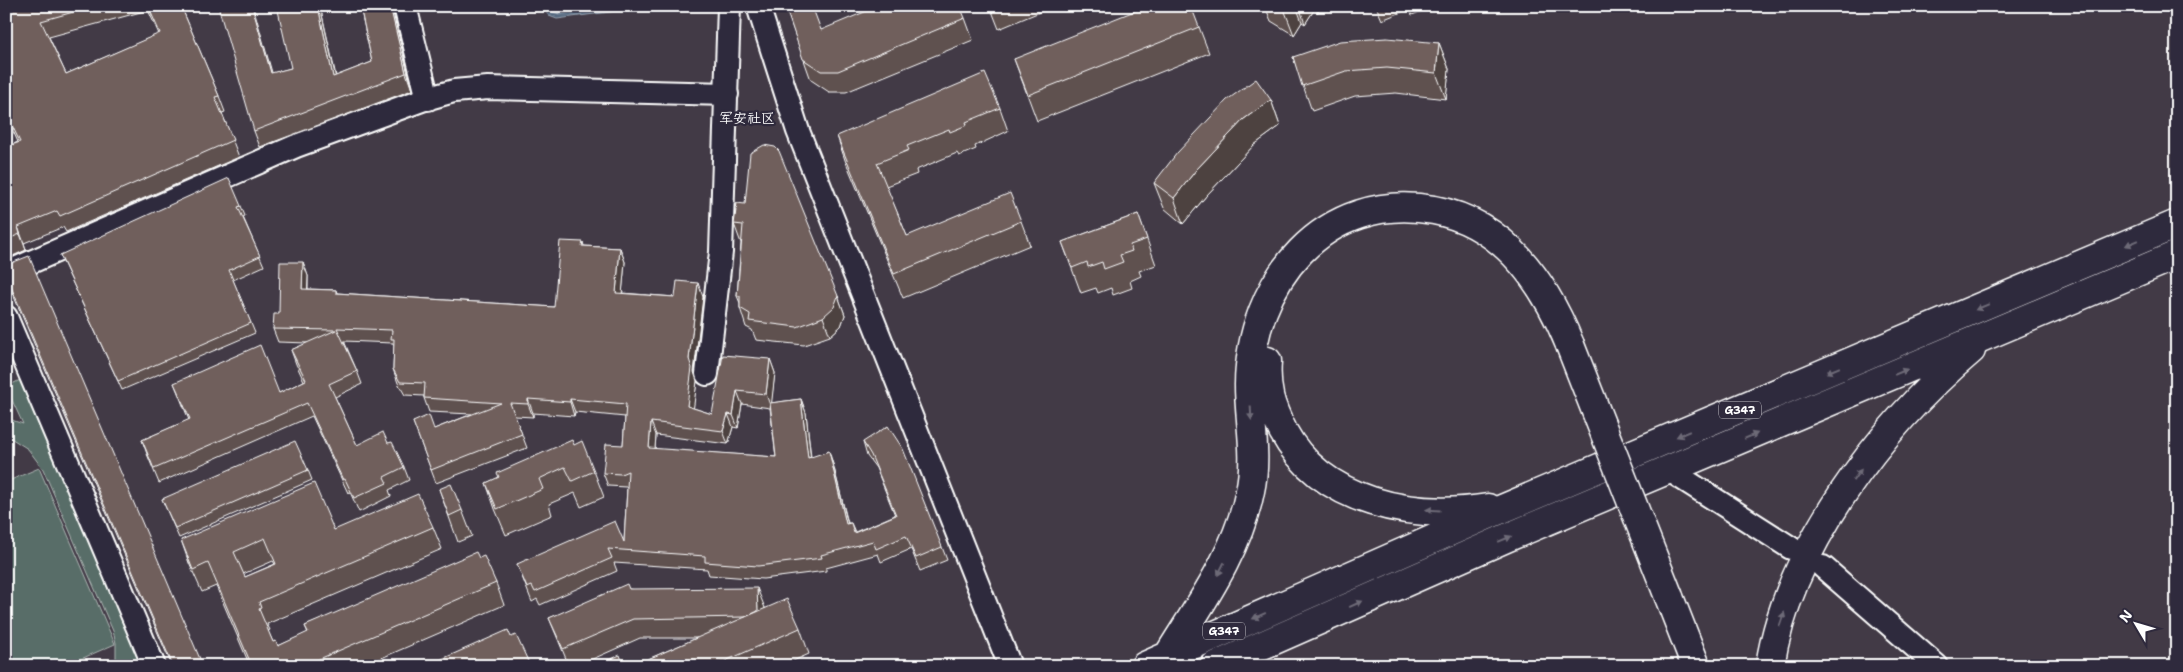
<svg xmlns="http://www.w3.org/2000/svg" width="2183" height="672" viewBox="0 0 2183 672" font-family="'Shantell Sans','LXGW WenKai TC',sans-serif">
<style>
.park{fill:#586d67;stroke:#acb6b3}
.water{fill:url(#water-rules);stroke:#97a3b1}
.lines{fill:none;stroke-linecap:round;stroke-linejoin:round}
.shore{stroke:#b9c1cb;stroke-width:1}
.minor-casing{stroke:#fff;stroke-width:26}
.highway-casing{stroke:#fff;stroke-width:31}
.minor{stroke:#2f2a3d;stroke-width:22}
.highway{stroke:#2f2a3d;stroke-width:28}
.highway-bridge-casing{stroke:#fff;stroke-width:31;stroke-linecap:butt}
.highway-bridge{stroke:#2f2a3d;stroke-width:28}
.wall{fill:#5f514f;stroke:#fff;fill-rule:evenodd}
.shaded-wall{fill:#4e4240;stroke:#fff}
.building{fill:#6f5e5c;stroke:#fff;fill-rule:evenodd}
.oneway{fill:#6d6a77}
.labels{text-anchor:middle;stroke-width:4.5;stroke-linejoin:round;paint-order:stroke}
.shield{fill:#2f2a3d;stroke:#c1bfc5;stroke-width:1}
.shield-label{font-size:11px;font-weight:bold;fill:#fff}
.neighbourhood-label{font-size:14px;fill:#fff;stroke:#2f2a3d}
</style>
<defs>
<pattern id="water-rules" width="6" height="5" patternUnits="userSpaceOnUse" patternTransform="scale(1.25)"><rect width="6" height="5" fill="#51657d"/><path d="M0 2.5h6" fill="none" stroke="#6b7c90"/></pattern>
</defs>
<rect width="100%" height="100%" fill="#423a46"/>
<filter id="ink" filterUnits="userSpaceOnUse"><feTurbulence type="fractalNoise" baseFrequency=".02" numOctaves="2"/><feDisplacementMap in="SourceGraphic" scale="10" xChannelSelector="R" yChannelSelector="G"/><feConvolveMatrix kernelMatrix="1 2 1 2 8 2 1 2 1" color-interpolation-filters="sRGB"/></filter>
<g filter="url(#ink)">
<!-- park -->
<path class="park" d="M20 380 141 666H116V643L113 631 43 469 28 449 6 435V418L23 424 6 387Z
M39 468 115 644 65 666H6V482Z"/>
<!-- water -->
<path class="water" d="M541 6H625L617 11 557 19 549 16Z"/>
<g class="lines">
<!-- shore -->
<path class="shore" d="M547 6 553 12 560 14 612 6"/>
<!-- minor casing -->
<g class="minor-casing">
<path id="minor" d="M405 6 428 99
M758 6 798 131 1010 666
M6 273 296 146 422 100 454 91 488 88 727 94
M6 317 154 666
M707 374 721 252 729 6
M1669 470 1791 548
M1823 567 1937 666"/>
</g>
<!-- highway casing -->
<g class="highway-casing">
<path id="highway" d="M1267 361C1265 389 1270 406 1283 431 1322 503 1412 520 1488 508
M1669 597 1696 666
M1168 656C1200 604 1238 552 1250 491 1258 455 1249 421 1249 385 1250 282 1324 190 1434 210 1504 223 1545 283 1570 345
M1145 666 1495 512 2177 224
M1215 666 1506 538 2177 255
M1770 666C1788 548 1882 425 1971 350"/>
</g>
<!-- minor -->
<use href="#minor" class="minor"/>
<!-- highway -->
<use href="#highway" class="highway"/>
<!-- highway-bridge casing -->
<g class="highway-bridge-casing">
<path id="highway-bridge" d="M1570 345 1669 597"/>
</g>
<!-- highway-bridge -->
<use href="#highway-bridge" class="highway-bridge"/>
</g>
<!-- wall -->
<path class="wall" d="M6 6H181L219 96 225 112 222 113 239 157 66 232 63 227 24 243 26 250 6 259V147L18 142 6 116ZM148 10 159 34 66 74 49 37Z
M320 6 336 76 372 62 360 6H393L392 9 412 90 260 147 254 131 273 73 291 68Z
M785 6 821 30 965 18 973 40 846 92H829L811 80Z
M990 6H1054L999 29Z
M1265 6H1322L1318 12 1314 10 1305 24 1302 22 1294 35 1271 21Z
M1376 6H1429L1430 8 1412 15 1409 9 1382 20Z
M1199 27 1209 53 1037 121 1014 59Z
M1439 43 1449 69 1446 99 1396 93 1355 96 1312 111 1293 57Z
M1271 100 1280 126 1254 145 1206 196 1183 224 1164 208 1154 183Z
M1000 108 1008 131 975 146 976 149 959 156 957 153 916 170 917 174 886 186 907 236 1021 221 1030 245 903 298 845 160 837 136Z
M737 203 838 296 845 315 841 326 830 336 804 345 756 340 752 330 746 327 740 308V303L737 296 741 243 734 224Z
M241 206 245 216 243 217 264 266 233 280 255 333 122 390 64 264 60 255Z
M1138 214 1156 265 1139 271 1141 276 1130 281 1132 288 1113 295 1111 288 1098 293 1096 288 1081 293 1062 242Z
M583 242 584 246 620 248 625 262 622 293 675 297H703L694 372 697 381 693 408 712 414 770 359 775 373 771 403 801 399 806 413 811 457 833 464 848 523H851L855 532 895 515 876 468 867 456 863 442 942 547 947 560 920 571 911 549 881 562 878 554 826 568V571L763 579 709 575 707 569 614 563 617 571 540 605 537 599 532 602 517 564 624 542 627 487H626L608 486 603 473 623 445 625 417 575 412 574 416 533 413V417L515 416 527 448 436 483 413 422 434 429 472 414 429 412 424 398V396L405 395 398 383 393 369 394 346 393 343 344 341 357 371 362 384 335 397 357 445 388 443 404 467 409 480 389 490 391 496 359 512 350 492 348 493 312 416 159 483 147 454 142 440 189 420 174 383 279 393 304 381 296 364 291 350 308 343 278 342 273 329 279 314 303 262 308 276V289L336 290 337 293 554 307ZM742 404 770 408 776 457 655 449 656 435 728 444 733 427 738 428Z
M6 265 203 666H172L9 285 6 277Z
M574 445 594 471 604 497 581 507 575 493 549 504 552 515 506 535 495 509 486 483Z
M308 470 312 480 179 538 162 499Z
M439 489 462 510 472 536 458 542Z
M433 527 442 549 267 624 270 630 268 631 273 642 278 646 308 633 305 626 479 558 496 583 504 605 363 666H250L216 586 202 592 189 563 181 540 334 530ZM273 561 275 564 245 577 243 574Z
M629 589 765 608 800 628 809 654 782 666H632L697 638H640L577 666H569L557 637 549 618Z
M511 637 528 661 530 666H426Z"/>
<!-- shaded-wall -->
<path class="shaded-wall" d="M252 6H253L277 90 271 73Z
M318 6H320L339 93 333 77Z
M390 6H393L392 9 412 90 406 73Z
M1286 6H1296L1302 22 1294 35 1284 9Z
M1299 6H1313L1314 10 1305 24Z
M1316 6H1322L1318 12Z
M1439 43 1449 69 1446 99 1436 73Z
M1271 100 1280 126 1254 145 1206 196 1183 224 1174 198 1196 170 1244 119Z
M18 227 24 243 26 250 20 234Z
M620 248 625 262 621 306 616 293Z
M303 262 308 276 307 303 302 289Z
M698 283 703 297 694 372 697 381 692 420 687 406 689 359Z
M838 296 845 315 841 326 830 336 823 317Z
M770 359 775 373 771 408 766 394Z
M737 391 742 404 738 428 733 415Z
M528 399 533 413V417L528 404Z
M570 399 575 412 574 416 570 402Z
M801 399 806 413 812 471 808 458Z
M728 414 733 427 728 444 723 431Z
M651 422 656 435 654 462 649 448Z
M829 451 833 464 851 537 846 524Z
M757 588 765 608 758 617Z"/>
<!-- building -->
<path class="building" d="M6 6H95L41 21 66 74 160 33 148 6H181L219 96 215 97 233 140 60 216 57 211 18 227 20 234 6 240V147L20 142 6 113Z
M218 6H252L271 73 291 68 277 6H318L333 77 372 62 360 6H390L406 73 254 131Z
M785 6H812L821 30 879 6H960L965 18 838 71H821L803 59Z
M1147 6H1191L1199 27 1028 95 1014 59Z
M1280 6H1286L1284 9Z
M1387 38 1439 43 1436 73 1387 68 1346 71 1302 86 1293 57 1340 41Z
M985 73 1000 108 966 122 967 125 950 132 949 129 907 146 909 150 877 163 907 236 1010 193 1021 221 894 274 837 136Z
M1256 79 1271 100 1244 119 1196 170 1174 198 1154 183 1177 153 1227 100Z
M764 145 775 147 779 151 838 296 834 307 823 317 797 327 749 321 750 314 740 308V296H737L743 225 734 224 737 203 745 204 750 153Z
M229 178 241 206 238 207 260 256 229 270 251 323 118 381 60 255Z
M1138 214 1147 239 1130 245 1132 251 1120 255 1123 262 1104 269 1102 262 1088 267 1087 262 1072 268 1062 242Z
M560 241 583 242 582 246 620 248 616 293 675 297 677 281 698 283 689 359 692 368 687 406 712 414 723 355 770 359 766 394 737 391 733 415 728 414 723 431 651 422 649 448 776 457 770 403 801 399 808 458 829 451 846 524 851 523 854 533 896 515 871 455 863 442 888 426 903 449 942 547 916 558 906 536 876 549 873 541 821 555 822 558 758 566 705 562V556L608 549 612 558 535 592 532 586 527 588 517 564 615 521 624 542 628 471 621 474 603 473 606 444 623 445 626 404 570 399V402L528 399V404L510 403 522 434 431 470 413 422 429 415 434 429 501 403 424 398 425 383 400 382 393 369 394 339H391L392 330 337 328 357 371 329 384 357 445 383 432 388 443 392 442 404 467 384 477 387 483 354 498 345 479 343 480 307 403 154 469 142 440 190 419 174 383 260 345 279 393 306 380 291 350 336 330 273 329 274 314H279L280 262H303L302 289 336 290V293L554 307Z
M29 256 203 666H173L6 275V265Z
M572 440 574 445 582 441 594 471 572 481 565 467 539 479 543 489 497 509 486 483 499 477 497 473Z
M295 441 308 470 175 528 162 499Z
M314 483 334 530 418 494 433 527 259 602 261 608 259 609 273 642 276 641 278 646 308 632 305 626 476 552 479 558 484 556 496 583 303 666H252L208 563 193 570 181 540ZM265 538 276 564 245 577 234 552Z
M451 484 462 510 449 516 439 489Z
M627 584 629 589 757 588 758 611 745 617 633 619 563 649 549 618Z
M787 599 800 628 714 666H632Z
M508 630 511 637 516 635 528 661 517 666H426Z
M620 655 624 666H596Z"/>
<!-- one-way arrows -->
<defs><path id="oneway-solid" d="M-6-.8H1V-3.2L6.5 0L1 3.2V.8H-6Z" transform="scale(1.25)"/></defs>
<g class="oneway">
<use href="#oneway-solid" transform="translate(2132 243) rotate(157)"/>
<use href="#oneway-solid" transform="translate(1982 307) rotate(157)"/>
<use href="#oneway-solid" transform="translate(1833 370) rotate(157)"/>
<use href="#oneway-solid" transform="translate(1901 372) rotate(-23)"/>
<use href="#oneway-solid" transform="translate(1251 413) rotate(87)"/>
<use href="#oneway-solid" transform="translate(1683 434) rotate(157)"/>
<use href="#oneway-solid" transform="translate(1751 436) rotate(-23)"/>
<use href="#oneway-solid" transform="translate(1857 475) rotate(-54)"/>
<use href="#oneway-solid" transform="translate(1433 510) rotate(-177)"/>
<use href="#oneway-solid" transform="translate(1505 539) rotate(-23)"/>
<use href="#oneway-solid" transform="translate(1221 569) rotate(117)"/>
<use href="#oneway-solid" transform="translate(1356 604) rotate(-24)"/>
<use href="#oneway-solid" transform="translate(1259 616) rotate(156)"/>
<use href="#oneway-solid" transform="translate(1782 619) rotate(-71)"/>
</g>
</g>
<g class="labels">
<!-- shield labels -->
<g class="shield">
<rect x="1719" y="401.5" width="42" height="17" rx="4"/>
<rect x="1203" y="622.5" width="42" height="17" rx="4"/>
</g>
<g class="shield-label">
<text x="1740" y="414">G347</text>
<text x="1224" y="635">G347</text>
</g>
<!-- neighbourhood labels -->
<g class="neighbourhood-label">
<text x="747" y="123">军安社区</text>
</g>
</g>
<!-- margin -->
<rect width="2183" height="672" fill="none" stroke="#2f2a3d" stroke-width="25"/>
<rect x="12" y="12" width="2158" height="647" fill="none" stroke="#fff" stroke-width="2" filter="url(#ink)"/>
<!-- north arrow -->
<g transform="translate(2136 624) rotate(308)" stroke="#2f2a3d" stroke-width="4" paint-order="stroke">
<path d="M0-4L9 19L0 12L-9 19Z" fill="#ffffff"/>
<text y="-8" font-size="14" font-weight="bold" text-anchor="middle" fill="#ffffff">N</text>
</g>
</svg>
